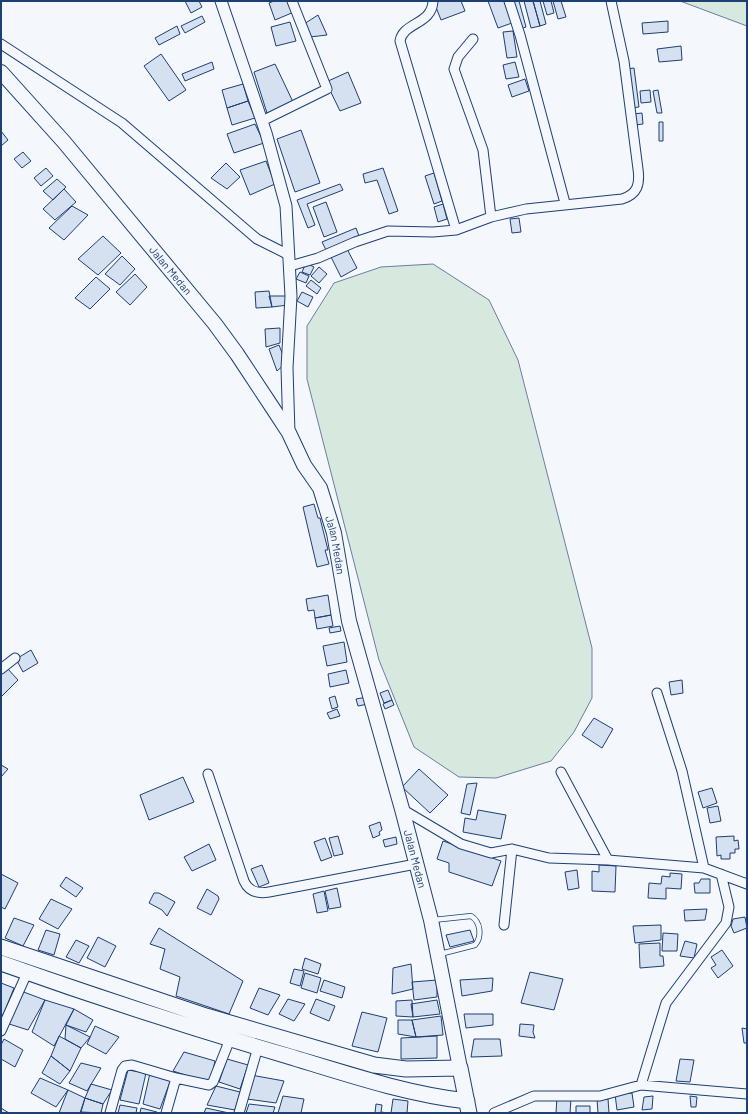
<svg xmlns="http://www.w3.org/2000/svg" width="748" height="1114" viewBox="0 0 748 1114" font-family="Barlow,sans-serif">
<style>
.green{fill:#d7e8df;stroke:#687fa3}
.building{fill:#d5e0f0;stroke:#1d3f73}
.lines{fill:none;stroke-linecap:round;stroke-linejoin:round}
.service-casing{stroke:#1d3f73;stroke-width:6}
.minor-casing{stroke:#1d3f73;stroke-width:11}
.tertiary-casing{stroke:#1d3f73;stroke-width:13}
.primary-casing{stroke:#1d3f73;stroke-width:16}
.trunk-casing{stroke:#1d3f73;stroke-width:17}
.service{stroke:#f4f7fb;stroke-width:4.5}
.minor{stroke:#f4f7fb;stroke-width:9}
.tertiary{stroke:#f4f7fb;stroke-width:11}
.primary{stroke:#f4f7fb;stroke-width:14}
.trunk{stroke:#f4f7fb;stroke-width:15}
.labels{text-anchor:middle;stroke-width:3;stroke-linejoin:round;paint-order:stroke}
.street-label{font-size:11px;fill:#1d3f73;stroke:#f4f7fb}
</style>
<rect width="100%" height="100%" fill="#f4f7fb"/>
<!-- green -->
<path class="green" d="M680 1H747V26Z
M433 264 489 300 518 360 592 648V698L574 732 551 761 496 778 459 777 414 747 379 660 307 379V326L334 283 381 267Z"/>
<!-- building -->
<path class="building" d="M185 1H199L202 7 191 13Z
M274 1H290L294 12 275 20 269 3Z
M437 1H461L465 11 441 20 434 2Z
M488 1H504L512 23 498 28Z
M512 1H519L526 27 520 29Z
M524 1H533L540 26 531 28Z
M533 1H540L546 24 540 26Z
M543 1H551L554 13 547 15Z
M553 1H561L566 17 558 19Z
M318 15 327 35 310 37 304 24Z
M202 16 205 22 185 33 181 26Z
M668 21V32L643 34 642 23Z
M290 22 296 41 276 46 271 27Z
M177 26 180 34 159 45 155 38Z
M513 31 517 57 507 58 503 32Z
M681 46 682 60 659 62 657 49Z
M161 54 186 90 169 101 144 66Z
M212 62 214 69 185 81 182 74Z
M515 62 519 77 506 79 503 65Z
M275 64 294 104 267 113 254 72Z
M634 68 639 107 631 108 627 69Z
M348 72 361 103 340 111 326 82Z
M525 79 529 91 512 97 508 85Z
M243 84 248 101 227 108 222 90Z
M650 90 651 102 641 103 640 91Z
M658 90 662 113H657L653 91Z
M248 101 255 118 232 125 227 108Z
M642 113 643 124 635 125 633 114Z
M659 122H663V141H659Z
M255 124 264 143 234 153 227 134Z
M301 130 320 183 295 192 277 139Z
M1 131 8 140 1 146Z
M23 152 31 161 22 168 14 159Z
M266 161 275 184 250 195 240 170Z
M226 163 240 177 227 189 211 178Z
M46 168 53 176 41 186 34 178Z
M383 168 398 211 389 214 377 180 365 183 363 174Z
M434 173 442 201 434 204 425 176Z
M57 179 66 187 53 200 43 191Z
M340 184 343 190 307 204 315 225 308 228 297 200Z
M64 189 76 202 55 220 43 209Z
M326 202 337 232 324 237 313 207Z
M443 204 447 219 438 222 434 207Z
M72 206 88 215 64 240 49 228Z
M519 218 521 232 512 233 510 219Z
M356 228 359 236 326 250 322 242Z
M103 236 121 253 98 275 78 259Z
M346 247 357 268 341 277 330 255Z
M122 256 135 269 120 285 105 274Z
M306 263 314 267 310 275 302 272Z
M319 267 327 274 319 283 311 276Z
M300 272 309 276 306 283 296 279Z
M135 274 147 287 130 305 116 292Z
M96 277 110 289 90 309 75 298Z
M311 280 321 288 317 294 306 286Z
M269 291 272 307 256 308 255 292Z
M302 292 313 297 308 307 297 301Z
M269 296H287L288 305 272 307Z
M280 328V343L266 347 265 329Z
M279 345 286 363 277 371 269 349Z
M314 504 318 518H320L328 550H325L329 564 317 567 303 507Z
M328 595 331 615 315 618 314 610 308 611 306 599Z
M331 615 333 626 317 629 315 618Z
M340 626 341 631 330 633 329 628Z
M344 642 347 662 327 666 323 646Z
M31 650 38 663 23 672 16 659Z
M7 668 18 680 1 697V673Z
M346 670 349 683 330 687 328 674Z
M682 680 683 693 671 695 669 682Z
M388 690 392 700 384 703 380 693Z
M335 696 338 707 332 709 329 698Z
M367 697 368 704 358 706 356 699Z
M392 700 394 705 385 709 383 704Z
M337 709 340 716 330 719 327 713Z
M594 718 613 729 602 748 582 735Z
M1 765 8 769 1 777Z
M419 769 448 795 430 813 402 787Z
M183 777 194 802 149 820 140 795Z
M477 783 470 815 461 813 467 784Z
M712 788 717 803 703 808 698 792Z
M718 806 721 821 710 823 707 808Z
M478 810 506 815 501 839 463 832 465 818 476 820Z
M380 822 382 830 379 832 380 835 373 838 369 826Z
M338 836 343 854 334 856 329 838Z
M734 836V841L738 840 739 849H735V853H730V859H721V855L717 856 716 837Z
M396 837 397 844 385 847 383 840Z
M325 838 332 857 321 861 314 842Z
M443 841 501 861 492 886 449 872V863L437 859Z
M209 844 216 860 192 871 184 857Z
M262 865 269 883 259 887 251 869Z
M599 865 616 866 615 892 592 891V871L599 872Z
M577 870 579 888 568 890 565 872Z
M670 873 682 874 681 889 666 888V899L648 898 649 883 661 884 662 876 670 877Z
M1 874 18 883 5 909 1 907Z
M66 877 83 888 76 897 60 886Z
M701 879H710V893H695L694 883H699Z
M337 888 341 907 329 909 325 891Z
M207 889 218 896 219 899 211 915 197 908Z
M324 891 328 911 317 913 313 894Z
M154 893H159L175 902 167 916 162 910 149 903Z
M51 899 72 909 58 929 39 919Z
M707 909 705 920 685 921 684 910Z
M745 917 747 928 734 933 731 926 733 919Z
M14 918 34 925 23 946 5 938Z
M661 925V940L635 943 633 926Z
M159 928 243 981 229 1014 176 996 180 977 160 969 165 949 150 944Z
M46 930 60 934 54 955 38 950Z
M470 930 474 941 450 947 446 935Z
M663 933 678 934 677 951H662Z
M98 937 116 946 105 967 87 958Z
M76 940 89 946 79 963 66 957Z
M685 941 697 944 694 958 680 956Z
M660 943V956H663L664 966 640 968 639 944Z
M722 950 733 966 718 978 711 968 716 965 711 957Z
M305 958 321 964 318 974 302 969Z
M411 964 413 989 392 994 393 968Z
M294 969 304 971 300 986 290 983Z
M530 972 563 979 554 1010 521 1003Z
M305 973 321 978 317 993 301 988Z
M493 978 492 991 462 996 460 980Z
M324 980 345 987 342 998 320 991Z
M437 980V997L414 1000 412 982Z
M1 983 14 988 3 1015 1 1014Z
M259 988 280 995 268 1015 250 1008Z
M21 991 45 1000 28 1030 6 1023Z
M288 999 305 1004 294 1021 279 1014Z
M316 999 335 1006 329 1021 310 1013Z
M45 1000 74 1009 54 1046 32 1032Z
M412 1000 413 1017 396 1016V1001Z
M437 1000 440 1014 413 1017 411 1004Z
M74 1009 93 1020 86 1032 66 1025Z
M362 1012 387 1018 378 1052 352 1046Z
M464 1014H493V1025L466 1028Z
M441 1016 443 1035 416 1037 412 1020Z
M398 1020H412L416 1037 398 1034Z
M520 1024 534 1025 533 1032 535 1038 519 1036Z
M66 1025 90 1037 81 1048 65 1039Z
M95 1026 119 1037 106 1054 87 1044Z
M742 1028 747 1029V1043H744Z
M59 1036 81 1048 70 1071 51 1056Z
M437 1036V1058L401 1059V1038Z
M4 1039 23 1050 15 1067 1 1059V1045Z
M474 1039H500L502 1056 471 1057Z
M184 1052 215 1061 210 1083 173 1071Z
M51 1056 70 1071 60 1084 42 1073Z
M227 1059 248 1065 240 1089 219 1082Z
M680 1059 694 1060 690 1082 676 1081Z
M81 1063 101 1068 87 1091 69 1083Z
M128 1070 146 1073 139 1104 120 1100Z
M150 1073 171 1079 160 1109 143 1104Z
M251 1075 284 1081 276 1103 247 1099Z
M40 1078 68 1090 56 1107 31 1093Z
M91 1084 112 1090 103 1104 85 1098Z
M216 1086 240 1092 235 1110 207 1105Z
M68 1090 85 1098 80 1113H59Z
M632 1093 634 1107 617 1110 615 1094Z
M283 1096 304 1099 301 1113H278Z
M557 1096 571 1098 570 1113H556Z
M653 1096 652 1109 642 1110 644 1097Z
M690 1096 697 1097 696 1107H691Z
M85 1098 103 1104 101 1113 81 1112Z
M393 1099 408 1101 407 1113H391Z
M597 1099H608L609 1113H598Z
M249 1104 275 1107 273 1113H246Z
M376 1104 382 1105 381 1112 388 1113H375Z
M120 1105 137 1108 136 1113H118Z
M576 1106H590V1113H576Z
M1 1108 9 1113H1Z
M141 1108 157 1112V1113H140Z
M206 1108 229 1113H204Z"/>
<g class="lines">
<!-- service casing -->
<g class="service-casing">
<path id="service" d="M433 920 471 916C481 922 482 937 475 945L440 954"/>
</g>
<!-- minor casing -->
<g class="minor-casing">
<path id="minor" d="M433 1C432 25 403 22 400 41L456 230
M509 1 520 35 565 203
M473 39 458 57 454 69 483 150 491 217
M1 44 122 123 257 239 289 255
M262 121 327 89 292 1
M290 266 318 258 355 242 388 231 433 232 456 230 491 217 526 209 622 199C638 194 640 184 638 169L624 61 611 1
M1 669 15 658
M657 693 682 771 704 868
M561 772 608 860
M208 774 244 881C249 892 258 894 269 892L416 864
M402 809 461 844 491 853 512 849 549 858 608 860 704 868 747 884
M504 925 512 849
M1 1031 27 973
M641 1085 666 1003 726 923 729 907 721 874
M110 1113 122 1070 125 1066 132 1065 176 1078 209 1085 213 1082 230 1039
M166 1113 176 1078
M239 1113 258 1047
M494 1113 534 1096H600L641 1085 747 1094"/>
</g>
<!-- tertiary casing -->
<g class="tertiary-casing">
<path id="tertiary" d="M221 1 266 133 286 206 291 296 287 368 289 433"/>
</g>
<!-- primary casing -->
<g class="primary-casing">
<g id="primary">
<path id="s1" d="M1 72 64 142 215 324 237 354 274 410 289 433 304 465 320 488 334 533 349 621 402 809 431 920 460 1068"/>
</g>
</g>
<!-- trunk casing -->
<g class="trunk-casing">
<path id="trunk" d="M1 947 206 1016 374 1065 406 1069 460 1068 469 1113
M1 963C96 997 192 1028 288 1056 347 1074 406 1094 467 1101"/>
</g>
<!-- service -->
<use href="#service" class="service"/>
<!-- minor -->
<use href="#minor" class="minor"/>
<!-- tertiary -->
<use href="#tertiary" class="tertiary"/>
<!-- primary -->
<use href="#primary" class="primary"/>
<!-- trunk -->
<use href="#trunk" class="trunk"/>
</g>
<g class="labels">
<!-- street labels -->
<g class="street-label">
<text dy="4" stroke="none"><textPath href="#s1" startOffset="261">Jalan Medan</textPath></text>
<text dy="4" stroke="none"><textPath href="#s1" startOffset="585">Jalan Medan</textPath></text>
<text dy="4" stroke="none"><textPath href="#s1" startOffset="909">Jalan Medan</textPath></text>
</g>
</g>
<!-- border -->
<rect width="748" height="1114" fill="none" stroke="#1d3f73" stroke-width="4"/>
</svg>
